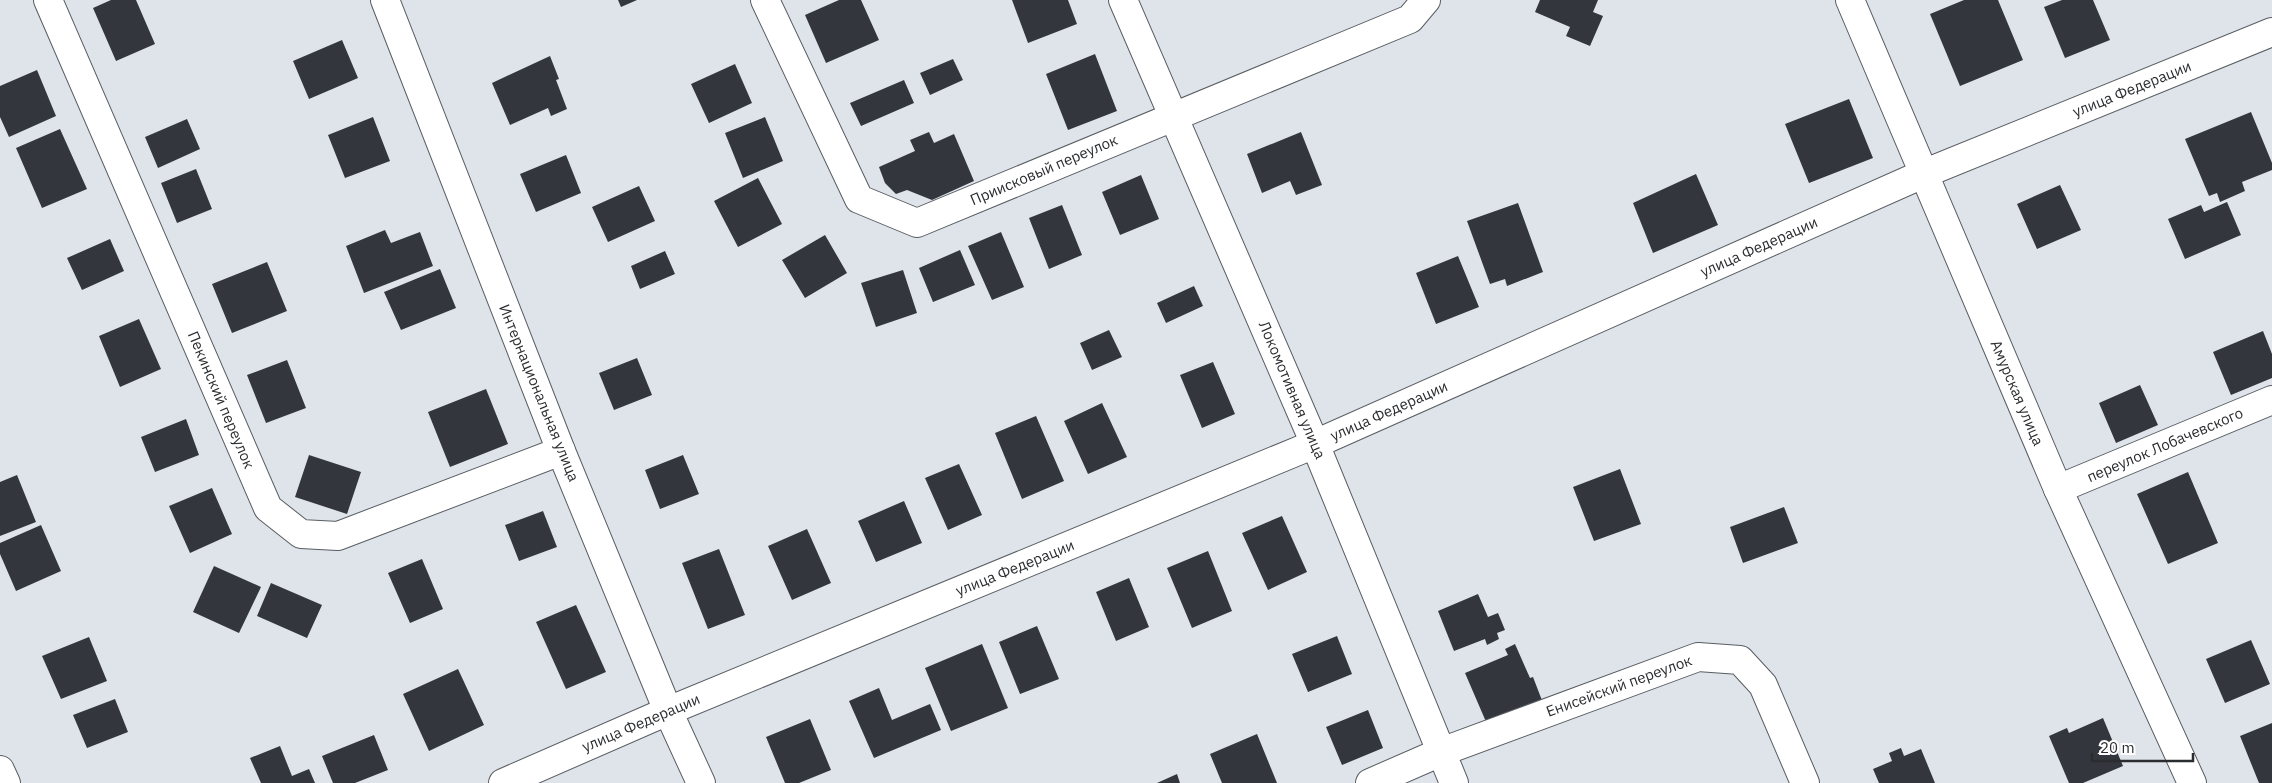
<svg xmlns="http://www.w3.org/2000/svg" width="2272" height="783" viewBox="0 0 2272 783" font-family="'IBM Plex Sans',sans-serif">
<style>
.building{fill:#33373d}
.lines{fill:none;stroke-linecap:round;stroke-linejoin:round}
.minor-casing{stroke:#585d62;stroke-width:30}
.tertiary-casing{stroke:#585d62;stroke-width:30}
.minor{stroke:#fff;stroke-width:28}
.tertiary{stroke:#fff;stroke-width:28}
.labels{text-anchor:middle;stroke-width:5;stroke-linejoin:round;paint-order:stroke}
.street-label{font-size:15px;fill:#2a2c2f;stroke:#fff}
</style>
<rect width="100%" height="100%" fill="#dfe4eb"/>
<!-- building -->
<path class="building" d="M111 0H136L155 44 116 61 93 8Z
M618 0H637L621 7Z
M839 0H861L879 40 826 63 805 15Z
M1012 0H1068L1077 24 1028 43Z
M1540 0H1598L1593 12 1603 16 1590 46 1566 36 1570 27 1535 12Z
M1964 0H1998L2023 60 1960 86 1930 14Z
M2062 0H2093L2110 40 2065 58 2044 7Z
M342 40 358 78 309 99 293 61Z
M1095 54 1117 111 1068 130 1046 74Z
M550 56 559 79 556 80 567 109 551 116 548 108 510 125 492 83Z
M953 59 963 80 930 95 920 73Z
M735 64 752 103 709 123 691 84Z
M37 70 56 116 9 137 0 117V86Z
M904 80 914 103 861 126 850 103Z
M1849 99 1873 158 1809 183 1785 124Z
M2251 112 2272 163V170L2242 182 2245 191 2220 202 2217 193 2209 196 2185 139Z
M373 117 390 161 345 178 328 135Z
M765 117 783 161 743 178 725 133Z
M187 119 200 149 158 168 145 137Z
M60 129 87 189 42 208 16 148Z
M929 132 934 143 954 134 974 181 932 200 907 190 896 194 885 183 879 167 915 151 910 140Z
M1301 132 1322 185 1296 195 1290 181 1262 193 1247 154Z
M566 155 581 193 536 212 520 174Z
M196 169 212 209 177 223 161 183Z
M1696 174 1718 225 1653 253 1633 203Z
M1141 175 1159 219 1120 235 1102 192Z
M758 178 782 224 738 247 714 201Z
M2060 185 2081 230 2037 249 2017 204Z
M639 186 655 221 608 242 592 207Z
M2227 202 2241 235 2185 259 2168 219 2201 205 2204 212Z
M1518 203 1543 272 1507 286 1505 279 1490 284 1467 221Z
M1062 205 1082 255 1049 269 1029 218Z
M385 230 391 243 420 232 433 266 364 293 346 246Z
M1001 232 1024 287 992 300 968 246Z
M825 235 847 273 805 298 782 260Z
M110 239 124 271 82 290 67 258Z
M960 250 975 285 933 302 919 268Z
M665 251 675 274 640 289 631 266Z
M1458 256 1479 307 1436 324 1416 273Z
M267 262 287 311 232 333 212 284Z
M440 269 456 308 401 330 384 292Z
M903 270 917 313 876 327 861 283Z
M1194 286 1203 306 1166 323 1157 303Z
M139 319 161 369 120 387 99 336Z
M1109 330 1122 357 1092 370 1080 343Z
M2263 331 2272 354V378L2231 395 2213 352Z
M637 358 652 395 614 410 599 373Z
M287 360 306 408 266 423 247 375Z
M1213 362 1235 414 1202 428 1180 375Z
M2140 385 2158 425 2116 443 2099 403Z
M486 389 508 444 450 467 428 412Z
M1102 403 1127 457 1088 474 1064 421Z
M1036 416 1064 481 1022 499 995 433Z
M186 419 199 455 155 472 141 437Z
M309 455 361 472 347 514 295 497Z
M683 455 699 494 660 509 645 470Z
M959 464 982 515 948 530 925 478Z
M1620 469 1641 524 1594 541 1573 487Z
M2188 472 2218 543 2168 564 2137 494Z
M17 475 36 522 0 536V482Z
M212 488 232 534 190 553 169 506Z
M904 501 922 543 876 562 858 521Z
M1784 507 1798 543 1743 563 1730 527Z
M543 511 557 547 519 561 505 525Z
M1282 516 1307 572 1268 590 1242 533Z
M41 525 61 571 16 591 0 554V543Z
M807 529 831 583 792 600 768 546Z
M719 549 745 615 708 629 682 563Z
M1208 551 1232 611 1192 628 1167 568Z
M422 559 443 609 410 623 388 573Z
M214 566 261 587 239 633 193 612Z
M1129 578 1149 627 1116 641 1096 592Z
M271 583 322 605 307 638 257 616Z
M1478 594 1488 617 1498 613 1505 630 1497 633 1499 639 1487 645 1485 639 1454 651 1438 611Z
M576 605 606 672 566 689 536 622Z
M1037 626 1059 679 1020 694 999 642Z
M1337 636 1352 674 1308 692 1292 654Z
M89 637 107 681 61 699 42 656Z
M2251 640 2270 684 2225 703 2206 659Z
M982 644 1008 708 951 731 925 668Z
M1515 644 1530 678 1533 677 1543 703 1493 738 1465 673 1508 655 1505 649Z
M458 669 484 725 429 751 403 694Z
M879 688 892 720 930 704 941 730 874 758 849 701Z
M115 699 128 732 87 748 73 715Z
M1368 710 1383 748 1342 765 1326 727Z
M2103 718 2123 766 2083 783H2069L2049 736 2067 728 2069 733Z
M810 719 831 770 799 783H785L766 737Z
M2272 723V783H2259L2240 736Z
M1257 734 1277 783H1222L1210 754Z
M374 735 388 770 355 783H333L322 756Z
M280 746 292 776 309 769 315 783H261L250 758Z
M1901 748 1904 756 1921 749 1935 783H1879L1873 769 1892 761 1889 753Z
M1177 774 1180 783H1157Z"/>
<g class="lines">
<!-- minor casing -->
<g class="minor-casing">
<path id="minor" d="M48 0 268 508 301 534 338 536 561 451
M765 0 859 199 917 223 1410 19 1426 0
M1123 0 1315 444 1454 783
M2058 489 2272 400
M0 770 6 783
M503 783 668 711 1315 444 1923 174 2272 32
M1370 783 1441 752 1698 657 1740 660 1763 685 1805 783"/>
</g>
<!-- tertiary casing -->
<g class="tertiary-casing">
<path id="tertiary" d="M385 0 561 451 668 711 701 783
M1850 0 2058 489 2192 783"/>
</g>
<!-- minor -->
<use href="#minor" class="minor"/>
<!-- tertiary -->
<use href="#tertiary" class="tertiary"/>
</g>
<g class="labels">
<!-- street labels -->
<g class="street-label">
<text transform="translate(2132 89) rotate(-22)" y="5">улица Федерации</text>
<text transform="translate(1044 170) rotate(-23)" y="5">Приисковый переулок</text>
<text transform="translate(1759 247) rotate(-24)" y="5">улица Федерации</text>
<text transform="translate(1292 390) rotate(67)" y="5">Локомотивная улица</text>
<text transform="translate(539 393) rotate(68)" y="5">Интернациональная улица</text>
<text transform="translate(2017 393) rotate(67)" y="5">Амурская улица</text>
<text transform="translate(221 400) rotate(67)" y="5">Пекинский переулок</text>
<text transform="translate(1389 411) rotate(-24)" y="5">улица Федерации</text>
<text transform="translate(2165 445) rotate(-23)" y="5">переулок Лобачевского</text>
<text transform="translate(1015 568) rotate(-22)" y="5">улица Федерации</text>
<text transform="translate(1619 686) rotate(-20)" y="5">Енисейский переулок</text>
<text transform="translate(641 723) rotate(-23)" y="5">улица Федерации</text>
</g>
</g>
<!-- scale -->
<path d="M2092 753v8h101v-8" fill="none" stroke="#2a2c2f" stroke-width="2.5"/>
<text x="2100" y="753" font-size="15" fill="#2a2c2f" stroke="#ffffff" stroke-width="4" paint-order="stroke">20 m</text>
</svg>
